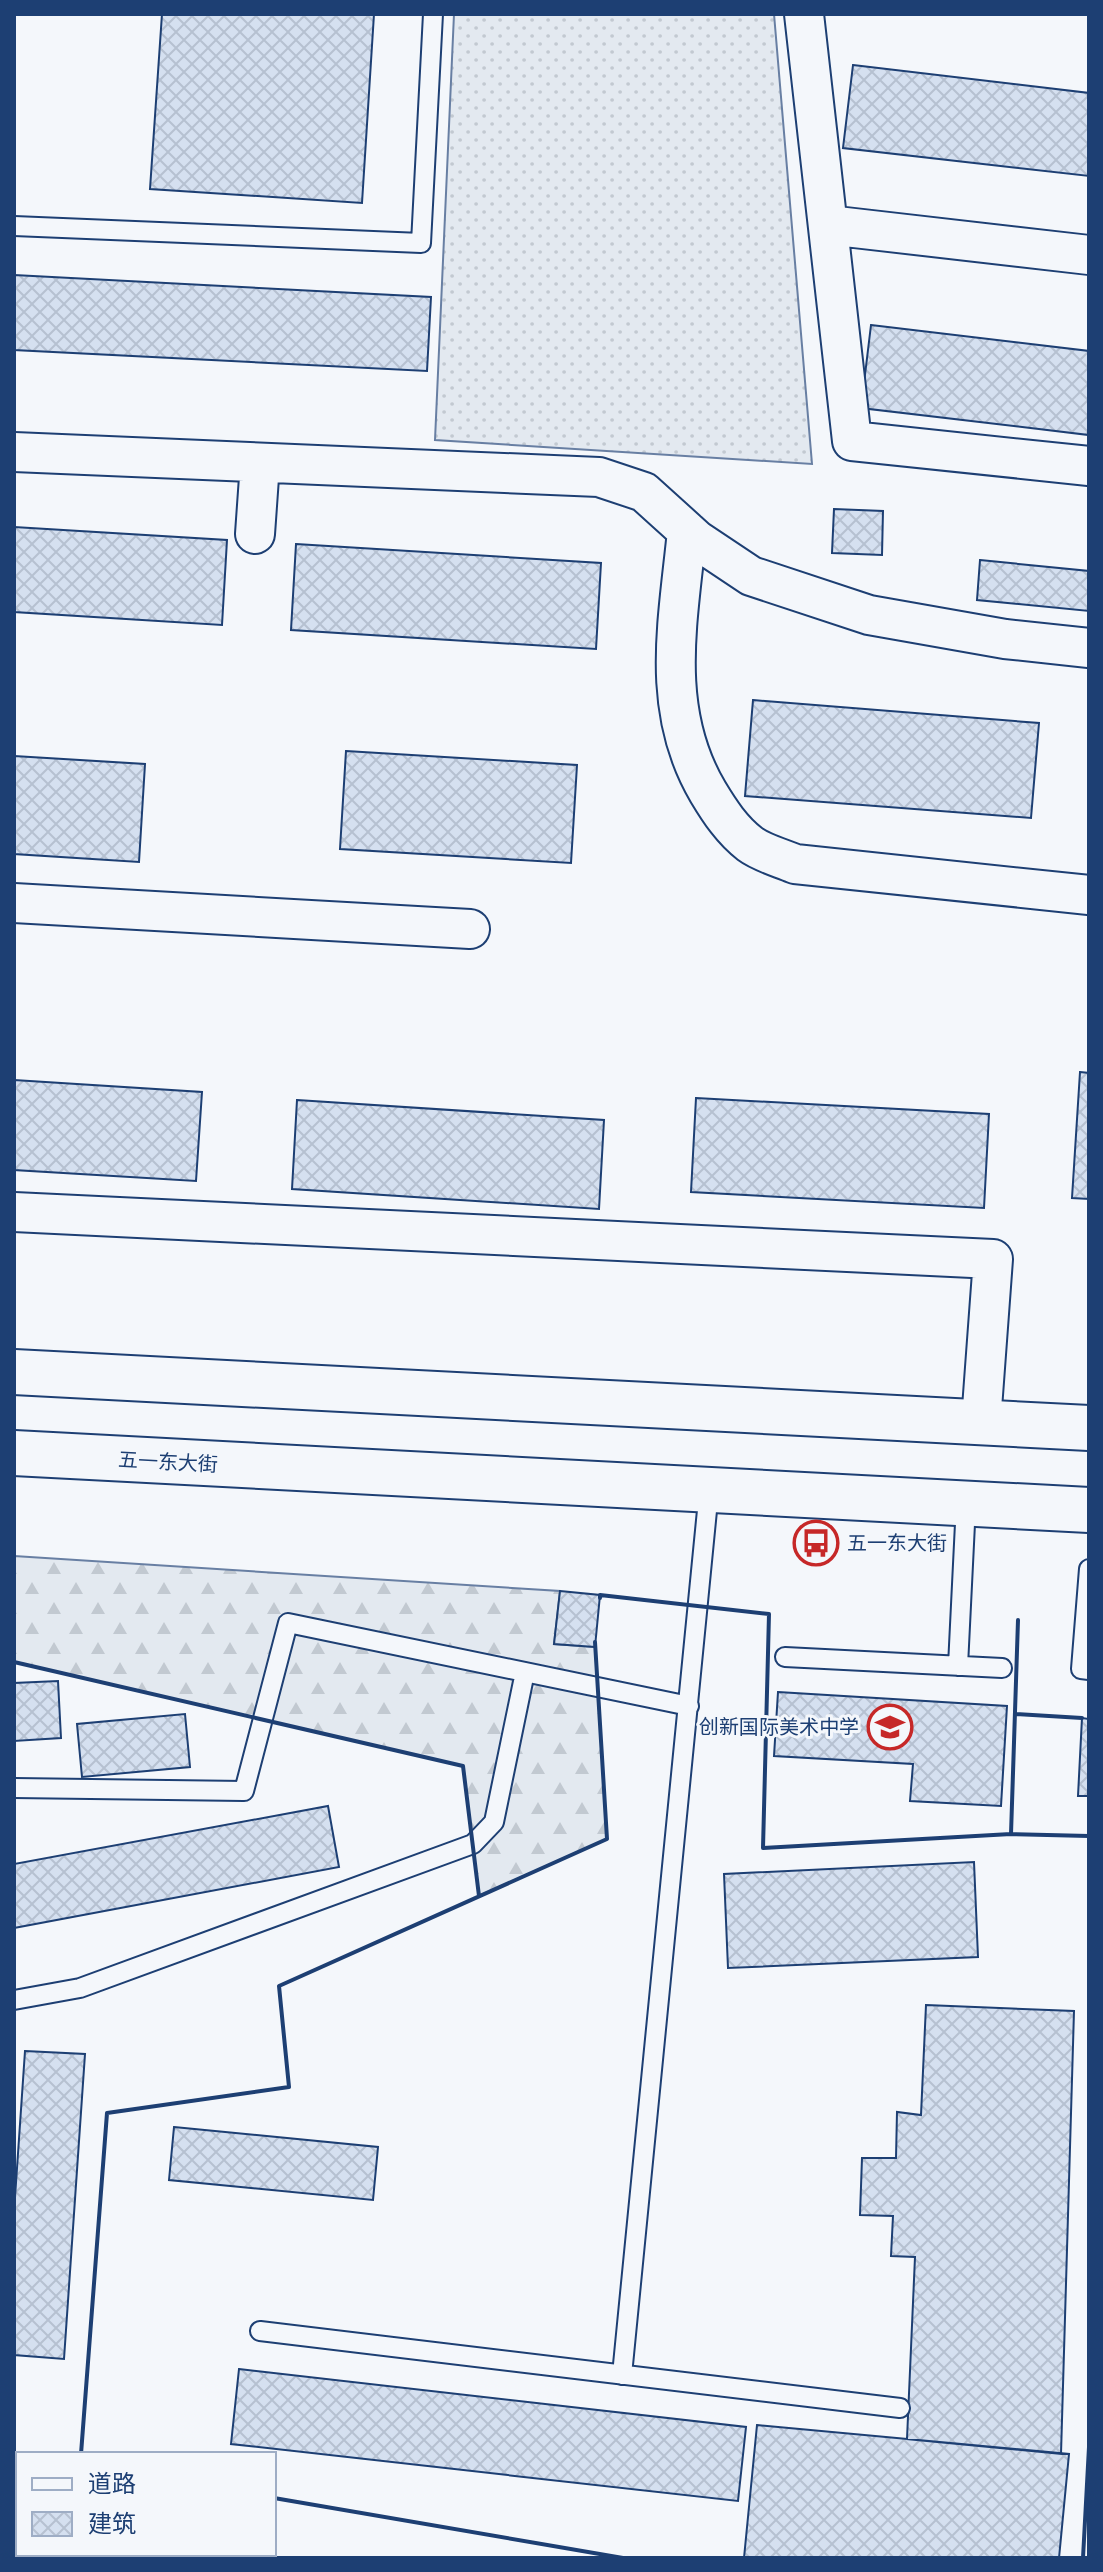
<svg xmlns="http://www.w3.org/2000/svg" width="1103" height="2572" viewBox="0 0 1103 2572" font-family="Literata,'Noto Sans SC',serif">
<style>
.grass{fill:url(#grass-dots);stroke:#687fa3;stroke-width:2}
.forest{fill:url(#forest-firs);stroke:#687fa3;stroke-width:2}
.building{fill:url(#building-cross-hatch);stroke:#1d3f73;stroke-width:2}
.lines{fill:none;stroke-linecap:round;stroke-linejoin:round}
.service-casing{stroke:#1d3f73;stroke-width:22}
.minor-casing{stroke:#1d3f73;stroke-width:42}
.primary-casing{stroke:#1d3f73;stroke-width:48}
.service{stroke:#f4f7fb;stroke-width:18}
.minor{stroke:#f4f7fb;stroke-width:38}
.primary{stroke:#f4f7fb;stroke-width:44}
.wall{stroke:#1d3f73;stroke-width:4}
.labels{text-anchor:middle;stroke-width:6;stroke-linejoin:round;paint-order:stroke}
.street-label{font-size:20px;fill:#1d3f73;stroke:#f4f7fb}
.poi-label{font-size:20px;fill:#1d3f73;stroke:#f4f7fb;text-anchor:start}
</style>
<defs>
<pattern id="grass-dots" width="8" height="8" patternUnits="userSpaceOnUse" patternTransform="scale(2)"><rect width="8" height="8" fill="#e3e9f0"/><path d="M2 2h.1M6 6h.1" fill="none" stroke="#c2c9d1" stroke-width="1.8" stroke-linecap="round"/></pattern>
<pattern id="forest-firs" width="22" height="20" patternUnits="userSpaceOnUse" patternTransform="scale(2)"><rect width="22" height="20" fill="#e3e9f0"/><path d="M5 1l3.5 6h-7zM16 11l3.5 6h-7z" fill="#c2c9d1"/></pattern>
<pattern id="building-cross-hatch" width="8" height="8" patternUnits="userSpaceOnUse" patternTransform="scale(2)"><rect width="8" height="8" fill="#d5e0f0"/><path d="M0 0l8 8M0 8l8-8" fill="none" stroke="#b6c1d1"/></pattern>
</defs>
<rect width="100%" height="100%" fill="#f4f7fb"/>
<!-- grass -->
<path class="grass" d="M454 14H774L812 464 435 440Z"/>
<!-- forest -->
<path class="forest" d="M14 1556 560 1591 554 1644 595 1647 607 1839 479 1896 463 1766 14 1662Z"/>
<!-- building -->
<path class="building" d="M162 14H374L362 203 150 189Z
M853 65 1089 93V176L843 148Z
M14 275 431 297 427 371 14 350Z
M871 325 1089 351V435L861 408Z
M834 509 883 511 882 555 832 553Z
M14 527 227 540 222 625 14 612Z
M296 544 601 563 596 649 291 630Z
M980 560 1089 571V611L977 600Z
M753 700 1039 723 1031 818 745 796Z
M346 751 577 765 571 863 340 849Z
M14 756 145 764 139 862 14 854Z
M1080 1072 1089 1073V1199L1072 1198Z
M14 1080 202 1092 196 1181 14 1170Z
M696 1098 989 1114 984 1208 691 1192Z
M297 1100 604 1120 599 1209 292 1189Z
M560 1591 600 1595 595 1647 554 1644Z
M58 1681 61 1738 14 1741V1683Z
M778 1692 1007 1706 1001 1806 910 1801 913 1764 774 1756Z
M185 1714 190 1767 82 1777 77 1724Z
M1082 1718 1089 1719V1796H1078Z
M328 1806 339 1867 14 1928V1864Z
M974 1862 978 1957 728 1968 724 1874Z
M926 2005 1074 2011 1061 2454 907 2439 915 2257 891 2256 893 2216 860 2215 862 2158H896L897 2112 921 2115Z
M25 2051 85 2054 64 2359 14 2355V2212Z
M174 2127 378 2147 373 2200 169 2180Z
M239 2369 746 2427 738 2501 231 2444Z
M757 2425 1069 2454 1059 2558H744Z"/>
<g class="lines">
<!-- service casing -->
<g class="service-casing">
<path id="service" d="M14 226 421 243 433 14
M1089 1569 1081 1669 1089 1670
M785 1657 1002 1668
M958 1666 966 1503
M14 1788 244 1791 288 1623 689 1706
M14 2000 80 1988 473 1844 494 1822 525 1672
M260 2331 900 2408
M622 2375 709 1490"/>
</g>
<!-- minor casing -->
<g class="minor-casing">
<path id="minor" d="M804 14 852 441 1089 466
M828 225 1089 255
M14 452 599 477 644 492 697 540 751 576 869 615 1005 639 1089 648
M687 531C678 622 659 709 708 792 720 812 732 830 750 844 762 853 781 858 795 864L1089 895
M255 534 260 463
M14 903 470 929
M14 1212 993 1259 981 1422"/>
</g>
<!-- primary casing -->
<g class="primary-casing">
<path id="primary" d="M14 1372 1089 1428
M14 1453 1089 1510"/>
</g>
<!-- service -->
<use href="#service" class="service"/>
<!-- minor -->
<use href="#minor" class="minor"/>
<!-- primary -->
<use href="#primary" class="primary"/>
<!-- wall -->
<path class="wall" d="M600 1598V1595L769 1614 763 1848 1011 1834
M1018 1620 1011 1834 1089 1836
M14 1662 463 1766 479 1896
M1015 1714 1082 1718
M81 2454 107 2113 289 2087 279 1986 607 1839 595 1642
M274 2498 623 2558
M71 2558V2554
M1083 2558 1089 2447"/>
</g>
<!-- icons -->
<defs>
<g id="bus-ring" transform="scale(2.3)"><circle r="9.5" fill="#f4f7fb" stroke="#c62828" stroke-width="1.5"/><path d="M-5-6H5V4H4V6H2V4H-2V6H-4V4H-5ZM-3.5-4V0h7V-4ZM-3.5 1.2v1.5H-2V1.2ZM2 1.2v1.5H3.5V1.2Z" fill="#c62828"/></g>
<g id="school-ring" transform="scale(2.3)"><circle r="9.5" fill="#f4f7fb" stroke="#c62828" stroke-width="1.5"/><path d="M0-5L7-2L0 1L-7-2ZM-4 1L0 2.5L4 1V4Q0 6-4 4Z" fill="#c62828"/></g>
</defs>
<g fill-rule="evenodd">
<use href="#bus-ring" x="816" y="1543"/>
<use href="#school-ring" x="890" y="1727"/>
</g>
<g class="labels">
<!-- street labels -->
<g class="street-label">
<text transform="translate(168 1462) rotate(3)" y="7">五一东大街</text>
</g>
<!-- poi labels -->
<g class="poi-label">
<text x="847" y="1550">五一东大街</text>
<text x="859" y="1734" text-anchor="end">创新国际美术中学</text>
</g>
</g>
<!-- border -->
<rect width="1103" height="2572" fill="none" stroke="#1d3f73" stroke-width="32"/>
<!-- legend -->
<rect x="16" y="2452" width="260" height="104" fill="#f4f7fb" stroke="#9eadc5" stroke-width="2"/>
<rect x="32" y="2478" width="40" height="12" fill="#f4f7fb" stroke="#9eadc5" stroke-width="2"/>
<text x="88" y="2492" font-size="24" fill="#1d3f73">道路</text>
<rect x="32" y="2512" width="40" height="24" fill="url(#building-cross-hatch)" stroke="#9eadc5" stroke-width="2"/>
<text x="88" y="2532" font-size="24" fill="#1d3f73">建筑</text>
</svg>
